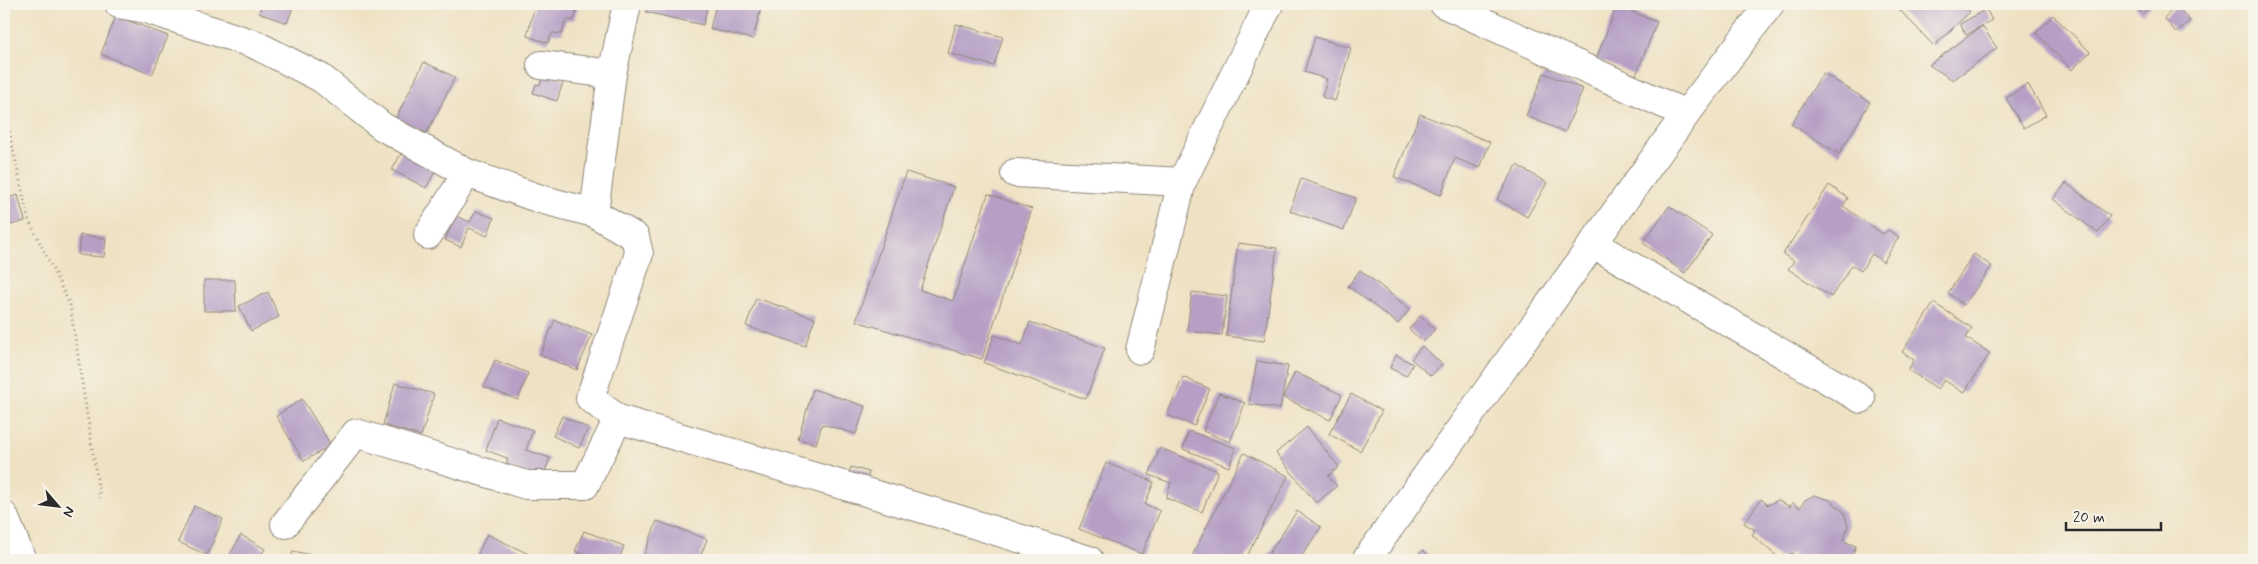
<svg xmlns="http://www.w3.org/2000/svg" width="2258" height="564" viewBox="0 0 2258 564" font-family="Mynerve,sans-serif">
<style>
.building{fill:#b59fc5}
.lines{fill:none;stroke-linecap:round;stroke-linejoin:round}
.minor-casing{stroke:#8d8678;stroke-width:30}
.path{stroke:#8d8678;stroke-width:3;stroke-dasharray:1 4;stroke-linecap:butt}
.minor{stroke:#fff;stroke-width:28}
</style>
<rect width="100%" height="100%" fill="#f7f3e8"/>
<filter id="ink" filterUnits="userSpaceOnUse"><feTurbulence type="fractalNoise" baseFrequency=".02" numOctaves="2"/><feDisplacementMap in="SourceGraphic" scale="10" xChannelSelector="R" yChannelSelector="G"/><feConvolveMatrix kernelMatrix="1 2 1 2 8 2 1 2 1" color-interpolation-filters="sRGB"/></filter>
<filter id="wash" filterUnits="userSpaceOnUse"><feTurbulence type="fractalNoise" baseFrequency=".0096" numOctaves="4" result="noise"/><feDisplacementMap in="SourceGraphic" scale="20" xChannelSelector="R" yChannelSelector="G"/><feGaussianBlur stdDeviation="1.12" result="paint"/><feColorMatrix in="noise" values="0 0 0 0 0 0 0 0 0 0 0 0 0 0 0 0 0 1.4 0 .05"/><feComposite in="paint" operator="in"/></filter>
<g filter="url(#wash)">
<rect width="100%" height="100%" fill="#efe2c4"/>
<g id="blocks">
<!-- building -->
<path class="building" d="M262 4H294L287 23 259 13Z
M535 4H568L578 7 574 20H566L562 34 552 33 548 43 527 36Z
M648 4H708L703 25 646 12Z
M716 4H762L753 39 710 29Z
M1897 4H1962L1970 12 1934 46 1895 5Z
M2133 4H2153L2142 14Z
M1617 6 1657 22 1636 75 1596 59Z
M2177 6 2190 21 2176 32 2164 18Z
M1986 9 1992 20 1966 35 1960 24Z
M2053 15 2090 52 2072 70 2036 33Z
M116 16 168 36 152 75 101 54Z
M956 24 1003 37 994 66 948 53Z
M1982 26 1997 48 1953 80 1929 65Z
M1315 37 1351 48 1335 101 1322 97 1327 79 1304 72Z
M424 62 455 77 427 133 396 118Z
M544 72 564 79 557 101 533 93 536 84 540 85Z
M1544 73 1583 89 1565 132 1526 116Z
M1823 73 1870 102 1839 154 1791 124Z
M2028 84 2046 115 2024 128 2006 98Z
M1420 114 1490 142 1480 168 1455 158 1441 195 1394 177Z
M402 152 436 170 426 188 392 170Z
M1517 165 1547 183 1527 217 1497 199Z
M906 172 954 187 920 290 953 301 988 194 1032 209 982 359 856 321Z
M1301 179 1356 198 1344 230 1290 211Z
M2066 183 2110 216 2098 233 2053 199Z
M1829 185 1848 198 1843 206 1883 234 1888 230 1899 237 1883 262 1872 254 1861 271 1852 265 1831 297 1788 269 1794 261 1783 254Z
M18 195 25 221 4 227V199Z
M1669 206 1712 235 1685 273 1643 243Z
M476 211 494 218 487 236 469 228 461 247 445 240 456 216 470 222Z
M80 235 106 238 104 257 78 255Z
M1238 243 1277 248 1264 341 1226 336Z
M1974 254 1992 266 1964 305 1948 293Z
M1360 270 1410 309 1398 324 1348 286Z
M204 280H235L236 311H204Z
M268 292 279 317 251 331 239 306Z
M1192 292 1227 296 1222 335 1187 331Z
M756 298 815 318 805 346 746 326Z
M1934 303 1972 328 1966 338 1990 353 1964 393 1944 380 1938 389 1908 370 1914 360 1902 352Z
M1420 316 1435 329 1423 342 1409 329Z
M555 320 592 335 577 370 540 355Z
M1030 322 1105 348 1086 399 984 363 994 335 1022 345Z
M1422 346 1442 364 1431 376 1411 359Z
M1396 355 1413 364 1406 376 1390 368Z
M495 360 528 373 518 400 484 387Z
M1257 361 1288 366 1280 409 1249 404Z
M1295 372 1342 395 1330 420 1283 397Z
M1183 377 1210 389 1194 426 1167 415Z
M395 383 434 394 421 436 383 425Z
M813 389 865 406 856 434 822 424 816 444 798 439Z
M1219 393 1245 403 1230 442 1203 431Z
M1351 394 1382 411 1360 451 1329 434Z
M302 399 331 445 304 461 276 416Z
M562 416 588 428 579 448 553 436Z
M497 418 533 430 526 450 550 458 542 479 507 467V458L486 450Z
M1307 427 1339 467 1328 476 1337 486 1316 503 1276 453Z
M1189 431 1236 448 1229 467 1183 449Z
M1160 448 1218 471 1202 512 1166 498 1171 483 1149 475Z
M1244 453 1288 476 1245 560H1190Z
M1106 463 1154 482 1145 504 1160 511 1142 554 1079 529Z
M851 467 869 472 866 484 847 479Z
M1814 495 1830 500 1844 512 1848 526 1843 541 1856 546 1852 556 1857 560H1795L1793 553 1779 558 1752 535 1755 530 1744 523 1761 499 1768 505 1778 500 1790 507 1792 502 1800 508 1805 500Z
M194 506 223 519 207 555 178 542Z
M1297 511 1321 527 1299 560H1265Z
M657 521 707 539 699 560H642Z
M584 531 624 546 619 560H598L575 551Z
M487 534 541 560H475Z
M241 535 265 549 258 560H237L229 556Z
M1423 550 1433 560H1413Z
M293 551 320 557 319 560H291Z"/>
</g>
</g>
<g filter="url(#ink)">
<use href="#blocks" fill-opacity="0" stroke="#8d8678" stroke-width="1"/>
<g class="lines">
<!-- minor casing -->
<g class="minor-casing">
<path id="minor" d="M119 4 146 9 254 44 321 78 383 127 467 173 540 199 594 213 635 237 639 254 590 398 618 419 954 518 1089 560
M1444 4 1686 114
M541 65 612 74
M1015 173 1182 182
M594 213 612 74 627 4
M428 235 467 173
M1593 244 1861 399
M1140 350 1182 182 1269 4
M4 516 22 560
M285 524 356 433 526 485H585L618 419
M1366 560 1686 114 1770 4"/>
</g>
<!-- path -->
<path class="path" d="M4 107 28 218 70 305 100 498"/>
<!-- minor -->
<use href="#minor" class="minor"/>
</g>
</g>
<!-- margin -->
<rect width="2258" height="564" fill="none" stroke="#f7f3e8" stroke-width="20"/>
<!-- north arrow -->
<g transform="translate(58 506) rotate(118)" stroke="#f7f3e8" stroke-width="4" paint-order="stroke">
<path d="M0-4L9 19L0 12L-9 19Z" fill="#2b2b2b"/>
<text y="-8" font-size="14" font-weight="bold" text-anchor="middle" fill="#2b2b2b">N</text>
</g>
<!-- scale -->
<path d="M2066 522v8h95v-8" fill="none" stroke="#2b2b2b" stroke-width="2.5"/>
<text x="2073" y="522" font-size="15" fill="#2b2b2b" stroke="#f7f3e8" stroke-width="4" paint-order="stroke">20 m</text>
</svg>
